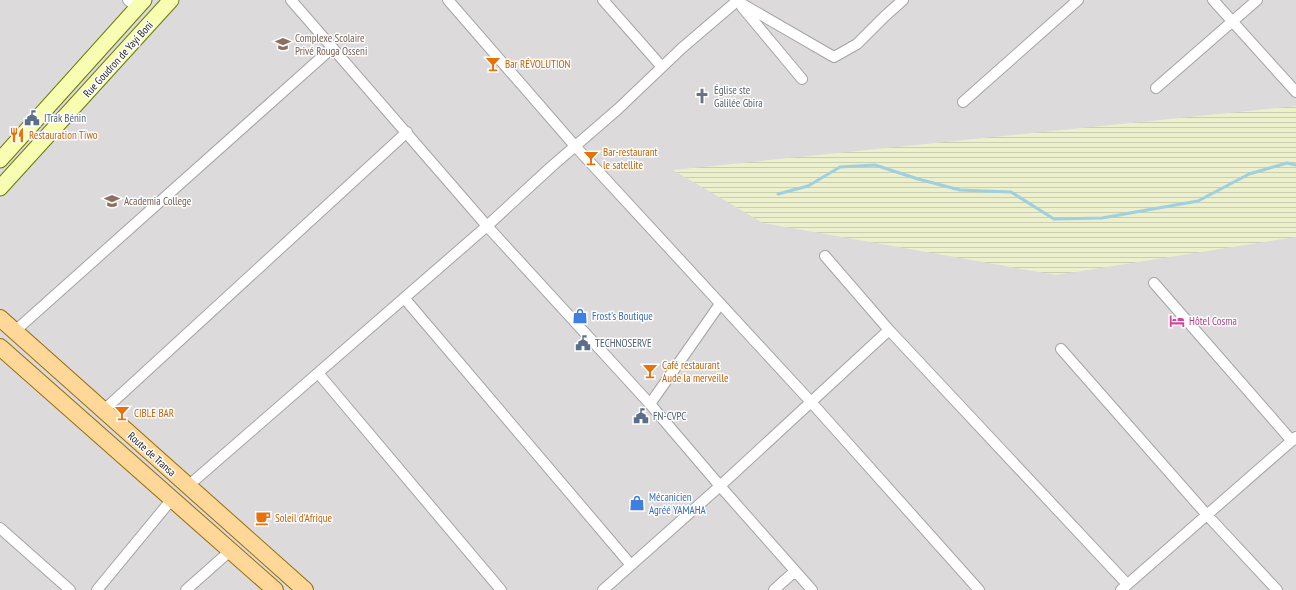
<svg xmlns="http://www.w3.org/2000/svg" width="1296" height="590" viewBox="0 0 1296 590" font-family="'PT Sans Narrow',sans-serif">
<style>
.residential{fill:#dcdada}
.farmland{fill:url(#farmland-rules)}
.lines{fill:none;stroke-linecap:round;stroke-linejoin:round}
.stream{stroke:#9fcfe1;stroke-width:3}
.street-casing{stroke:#a4a4a4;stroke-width:12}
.secondary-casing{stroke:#677900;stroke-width:17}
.primary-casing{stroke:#976b00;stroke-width:18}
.street{stroke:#fff;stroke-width:10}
.secondary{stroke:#f7feb2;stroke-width:15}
.primary{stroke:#ffd798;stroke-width:16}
.labels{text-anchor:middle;stroke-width:3;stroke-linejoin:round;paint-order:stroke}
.education-label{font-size:11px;fill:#785e54;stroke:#fff;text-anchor:start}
.street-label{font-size:11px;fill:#1d1d1d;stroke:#fff}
.food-label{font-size:11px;fill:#c56008;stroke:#fff;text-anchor:start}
.worship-label{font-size:11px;fill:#5b616d;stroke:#fff;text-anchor:start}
.service-label{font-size:11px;fill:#4e5e75;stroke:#fff;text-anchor:start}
.shop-label{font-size:11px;fill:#366cbe;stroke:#fff;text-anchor:start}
.hotel-label{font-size:11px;fill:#b23c85;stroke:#fff;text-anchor:start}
</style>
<defs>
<pattern id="farmland-rules" width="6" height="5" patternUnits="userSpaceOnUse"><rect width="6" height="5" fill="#ecf0cc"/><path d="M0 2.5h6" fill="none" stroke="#cacdaf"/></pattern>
</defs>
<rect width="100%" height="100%" fill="#efece2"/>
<!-- residential -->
<path class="residential" d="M0 0H1296V590H0Z"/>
<!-- farmland -->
<path class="farmland" d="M1296 106V237L1056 275 763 223 673 170Z"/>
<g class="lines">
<!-- stream -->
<path class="stream" d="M778 194 808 186 840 167 875 165 918 179 960 190 1011 192 1054 219 1102 218 1198 201 1249 174 1287 163 1296 165"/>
<!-- street casing -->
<g class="street-casing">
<path id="street" d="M128 0 137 8
M291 0 487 226 650 404 720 486 812 590
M448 0 575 146 811 402 979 590
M603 0 662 67
M1213 0 1296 92
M737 1 834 57 857 44 884 17 903 0
M742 7 802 79
M1156 88 1257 0
M963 102 1078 0
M825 256 889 330 1127 584
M1154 283 1292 441
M405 299 631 565
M15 331 332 48
M1061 349 1207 515 1277 590
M318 373 501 590
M650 404 720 304
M104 410 407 132
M188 486 487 226 551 167 618 109 682 48 737 1V0
M0 528 70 590
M97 590 172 499
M186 590 230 551
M603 590 720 486 889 330
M774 590 795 571
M1121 590 1296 437"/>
</g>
<!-- secondary casing -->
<g class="secondary-casing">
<path id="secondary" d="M0 160 144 0
M0 188 171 0"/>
</g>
<!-- primary casing -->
<g class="primary-casing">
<path id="primary" d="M0 318 305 590
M0 347 275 590"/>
</g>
<!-- street -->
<use href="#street" class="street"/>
<!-- secondary -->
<use href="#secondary" class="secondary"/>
<!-- primary -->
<use href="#primary" class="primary"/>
</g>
<!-- icons -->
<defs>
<g id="school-bare" transform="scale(1.2)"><path d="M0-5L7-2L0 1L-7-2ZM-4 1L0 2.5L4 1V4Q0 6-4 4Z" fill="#8d6e63" stroke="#fff" stroke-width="2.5" paint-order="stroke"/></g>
<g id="bar-bare" transform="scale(1.2)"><path d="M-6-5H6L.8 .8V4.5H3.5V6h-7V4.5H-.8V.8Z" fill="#e8710a" stroke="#fff" stroke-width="2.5" paint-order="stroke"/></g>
<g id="church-bare" transform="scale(1.2)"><path d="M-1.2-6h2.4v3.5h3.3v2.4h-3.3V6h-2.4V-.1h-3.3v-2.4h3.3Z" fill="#6b7280" stroke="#fff" stroke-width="2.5" paint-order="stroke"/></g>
<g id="civic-bare" transform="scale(1.2)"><path d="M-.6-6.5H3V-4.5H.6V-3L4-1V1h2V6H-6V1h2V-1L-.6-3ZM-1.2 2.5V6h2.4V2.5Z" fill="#5c6f8a" stroke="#fff" stroke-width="2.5" paint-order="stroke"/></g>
<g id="restaurant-bare" transform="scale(1.2)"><path d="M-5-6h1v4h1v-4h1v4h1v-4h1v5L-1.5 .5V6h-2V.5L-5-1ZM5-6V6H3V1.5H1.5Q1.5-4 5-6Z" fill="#e8710a" stroke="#fff" stroke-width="2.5" paint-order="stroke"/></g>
<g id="shop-bare" transform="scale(1.2)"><path d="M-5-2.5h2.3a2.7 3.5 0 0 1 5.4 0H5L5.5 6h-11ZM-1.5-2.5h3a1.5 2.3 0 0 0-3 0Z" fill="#3f7fe0" stroke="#fff" stroke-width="2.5" paint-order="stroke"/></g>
<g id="hotel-bare" transform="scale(1.2)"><path d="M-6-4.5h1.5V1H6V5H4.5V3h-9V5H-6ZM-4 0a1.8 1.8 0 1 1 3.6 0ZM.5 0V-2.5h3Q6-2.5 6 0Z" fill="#d1479c" stroke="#fff" stroke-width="2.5" paint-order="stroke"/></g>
<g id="cafe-bare" transform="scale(1.2)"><path d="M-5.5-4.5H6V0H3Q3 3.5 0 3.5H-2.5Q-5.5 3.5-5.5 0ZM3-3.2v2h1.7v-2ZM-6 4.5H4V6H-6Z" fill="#e8710a" stroke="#fff" stroke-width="2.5" paint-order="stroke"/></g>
</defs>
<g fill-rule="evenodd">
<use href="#school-bare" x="283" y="44"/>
<use href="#bar-bare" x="493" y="64"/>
<use href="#church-bare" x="702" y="96"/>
<use href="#civic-bare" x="32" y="118"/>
<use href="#restaurant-bare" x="17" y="135"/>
<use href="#bar-bare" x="591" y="158"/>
<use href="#school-bare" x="112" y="201"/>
<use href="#shop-bare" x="580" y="316"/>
<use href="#hotel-bare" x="1177" y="321"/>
<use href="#civic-bare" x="583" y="343"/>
<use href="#bar-bare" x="650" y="371"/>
<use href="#bar-bare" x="122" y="413"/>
<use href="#civic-bare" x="641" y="416"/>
<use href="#shop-bare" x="637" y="503"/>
<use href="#cafe-bare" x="263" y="518"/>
</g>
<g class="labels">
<!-- education labels -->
<g class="education-label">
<text x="295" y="42">Complexe Scolaire<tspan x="295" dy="13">Privé Rouga Osseni</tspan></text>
<text x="124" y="205">Academia College</text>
</g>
<!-- street labels -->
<g class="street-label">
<text transform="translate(118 59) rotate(-48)" y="4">Rue Goudron de Yayi Boni</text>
<text transform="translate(152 454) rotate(42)" y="4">Route de Transa</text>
</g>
<!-- food labels -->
<g class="food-label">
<text x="505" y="68">Bar RÉVOLUTION</text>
<text x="29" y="139">Restauration Tïwo</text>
<text x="603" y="156">Bar-restaurant<tspan x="603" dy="13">le satellite</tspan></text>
<text x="662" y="369">Café restaurant<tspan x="662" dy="13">Aude la merveille</tspan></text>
<text x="134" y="417">CIBLE BAR</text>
<text x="275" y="522">Soleil d'Afrique</text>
</g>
<!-- worship labels -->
<g class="worship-label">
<text x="714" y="94">Église ste<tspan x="714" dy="13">Galilée Gbira</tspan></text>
</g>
<!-- service labels -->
<g class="service-label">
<text x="44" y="122">ITrak Bénin</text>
<text x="595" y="347">TECHNOSERVE</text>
<text x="653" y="420">FN-CVPC</text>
</g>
<!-- shop labels -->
<g class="shop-label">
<text x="592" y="320">Frost's Boutique</text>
<text x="649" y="501">Mécanicien<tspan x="649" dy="13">Agréé YAMAHA</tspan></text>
</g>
<!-- hotel labels -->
<g class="hotel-label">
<text x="1189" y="325">Hôtel Cosma</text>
</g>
</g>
</svg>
